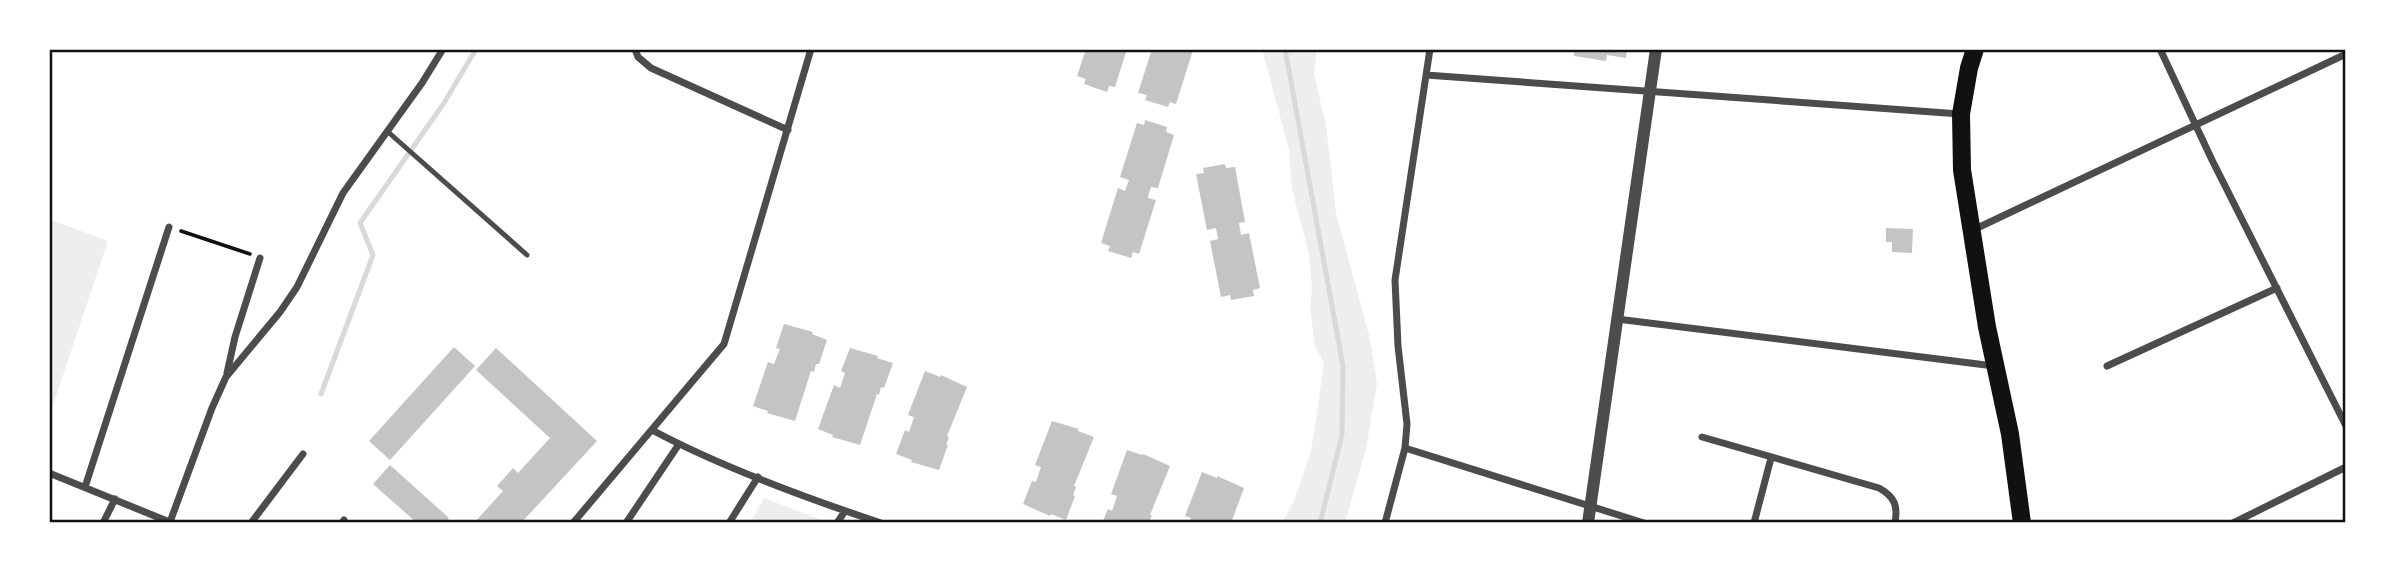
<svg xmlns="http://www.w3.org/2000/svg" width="2395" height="572" viewBox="0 0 2395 572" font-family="'PT Sans',sans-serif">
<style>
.green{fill:#eee}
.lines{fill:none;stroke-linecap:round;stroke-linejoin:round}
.stream{stroke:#d9d9d9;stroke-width:5}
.building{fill:#c4c4c4}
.path{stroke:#111;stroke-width:3.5}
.service{stroke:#4c4c4c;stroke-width:5}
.minor{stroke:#4c4c4c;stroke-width:7}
.tertiary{stroke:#4c4c4c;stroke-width:12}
.primary{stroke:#111;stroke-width:18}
.neatline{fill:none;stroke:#111;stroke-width:2.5}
</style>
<rect width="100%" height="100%" fill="#fff"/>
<!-- green -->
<path class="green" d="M1262 49H1317L1314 74 1326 125 1336 213 1370 339 1377 384 1366 449 1345 523H1282L1293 503 1311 452 1324 363 1315 346 1310 307 1312 289 1309 254 1292 189 1289 150Z
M49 219 108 241 49 417Z
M764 498 827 522 756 523 751 521Z"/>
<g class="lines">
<!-- stream -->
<path class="stream" d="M1285 49 1343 366 1342 435 1320 523
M321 394 373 255 360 223 444 103 476 49"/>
</g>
<!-- building -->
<path class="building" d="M1086 49H1127L1115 87 1109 86 1107 92 1084 84 1086 79 1077 76Z
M1152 49 1193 50 1176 104 1170 102 1168 107 1145 100 1147 95 1138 93Z
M1575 49H1627L1626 58 1607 55 1606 61 1574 56Z
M1145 120 1167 127 1166 132 1174 135 1158 188 1151 187 1149 193 1148 198 1156 200 1139 254 1133 252 1131 258 1108 251 1110 246 1101 243 1118 188 1125 191 1129 180 1120 177 1137 123 1144 125Z
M1225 164 1226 168 1235 167 1245 222 1239 223 1241 235 1249 233 1260 288 1253 290 1254 296 1231 300 1230 295 1221 297 1210 241 1218 239 1216 228 1207 230 1196 174 1204 173 1203 168Z
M1886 228 1913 229 1912 253 1892 252V242H1886Z
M784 324 813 332 812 334 827 340 819 364H816L814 372 811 371 795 421 767 413 768 411 753 406 768 362 774 364 780 349 776 348Z
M454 347 475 366 390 460 369 441Z
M496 348 597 441 521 523H474L503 491 497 486 513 468 518 473 550 438 476 370Z
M850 348 878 356 877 358 893 363 884 388 881 387 879 395 877 394 860 445 832 437 833 435 818 429 834 385 840 388 845 373 841 371Z
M925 371 940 377 941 375 967 387 947 436 949 437 946 445H948L939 470 911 462 912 460 896 454 905 430 909 432 914 417 908 415Z
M1052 421 1079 429 1078 431 1094 437 1074 486 1076 487 1073 495 1075 496 1066 520 1051 514 1050 516 1023 504 1032 481 1036 482 1041 467 1035 465Z
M1127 450 1142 455 1143 454 1170 466 1150 515H1152L1149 523H1102L1108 509 1112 511 1117 496 1111 494Z
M390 465 449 518 445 523H417L373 484Z
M1202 472 1217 478V476L1244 488 1231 523H1189L1191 518 1185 516Z"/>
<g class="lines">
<!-- path -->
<path class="path" d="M181 231 250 254"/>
<!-- service -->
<path class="service" d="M387 131 527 255"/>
<!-- minor -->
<path class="minor" d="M635 49 638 57 651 68 788 130
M2160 49 2212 160 2346 426
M1426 75 1960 114
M1973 230 2346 54
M1617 319 1994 366
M2107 366 2277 288
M227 373 235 337 260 258
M652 430C721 467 806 498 881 523
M1702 437 1879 488C1895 497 1898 506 1895 523
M1405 448 1644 523
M49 473 172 523
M85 487 169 227
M170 522 212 408 226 377 280 312 297 287 343 193 422 83 443 49
M103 523 115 499
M251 523 303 454
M342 523 344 520
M573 523 724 344 811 49
M626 523 679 444
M729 523 758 477
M837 523 845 511
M1385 523 1405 448 1407 424 1398 346 1395 280 1430 49
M1754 523 1771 458
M2233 523 2346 467"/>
<!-- tertiary -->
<path class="tertiary" d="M1588 523 1656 49"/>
<!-- primary -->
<path class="primary" d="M1975 49 1969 68 1961 114 1962 170 1987 327 2010 434 2022 523"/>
</g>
<!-- border -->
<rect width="2395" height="572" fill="none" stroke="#ffffff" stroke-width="102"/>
<rect x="51" y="51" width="2293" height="470" class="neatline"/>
</svg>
